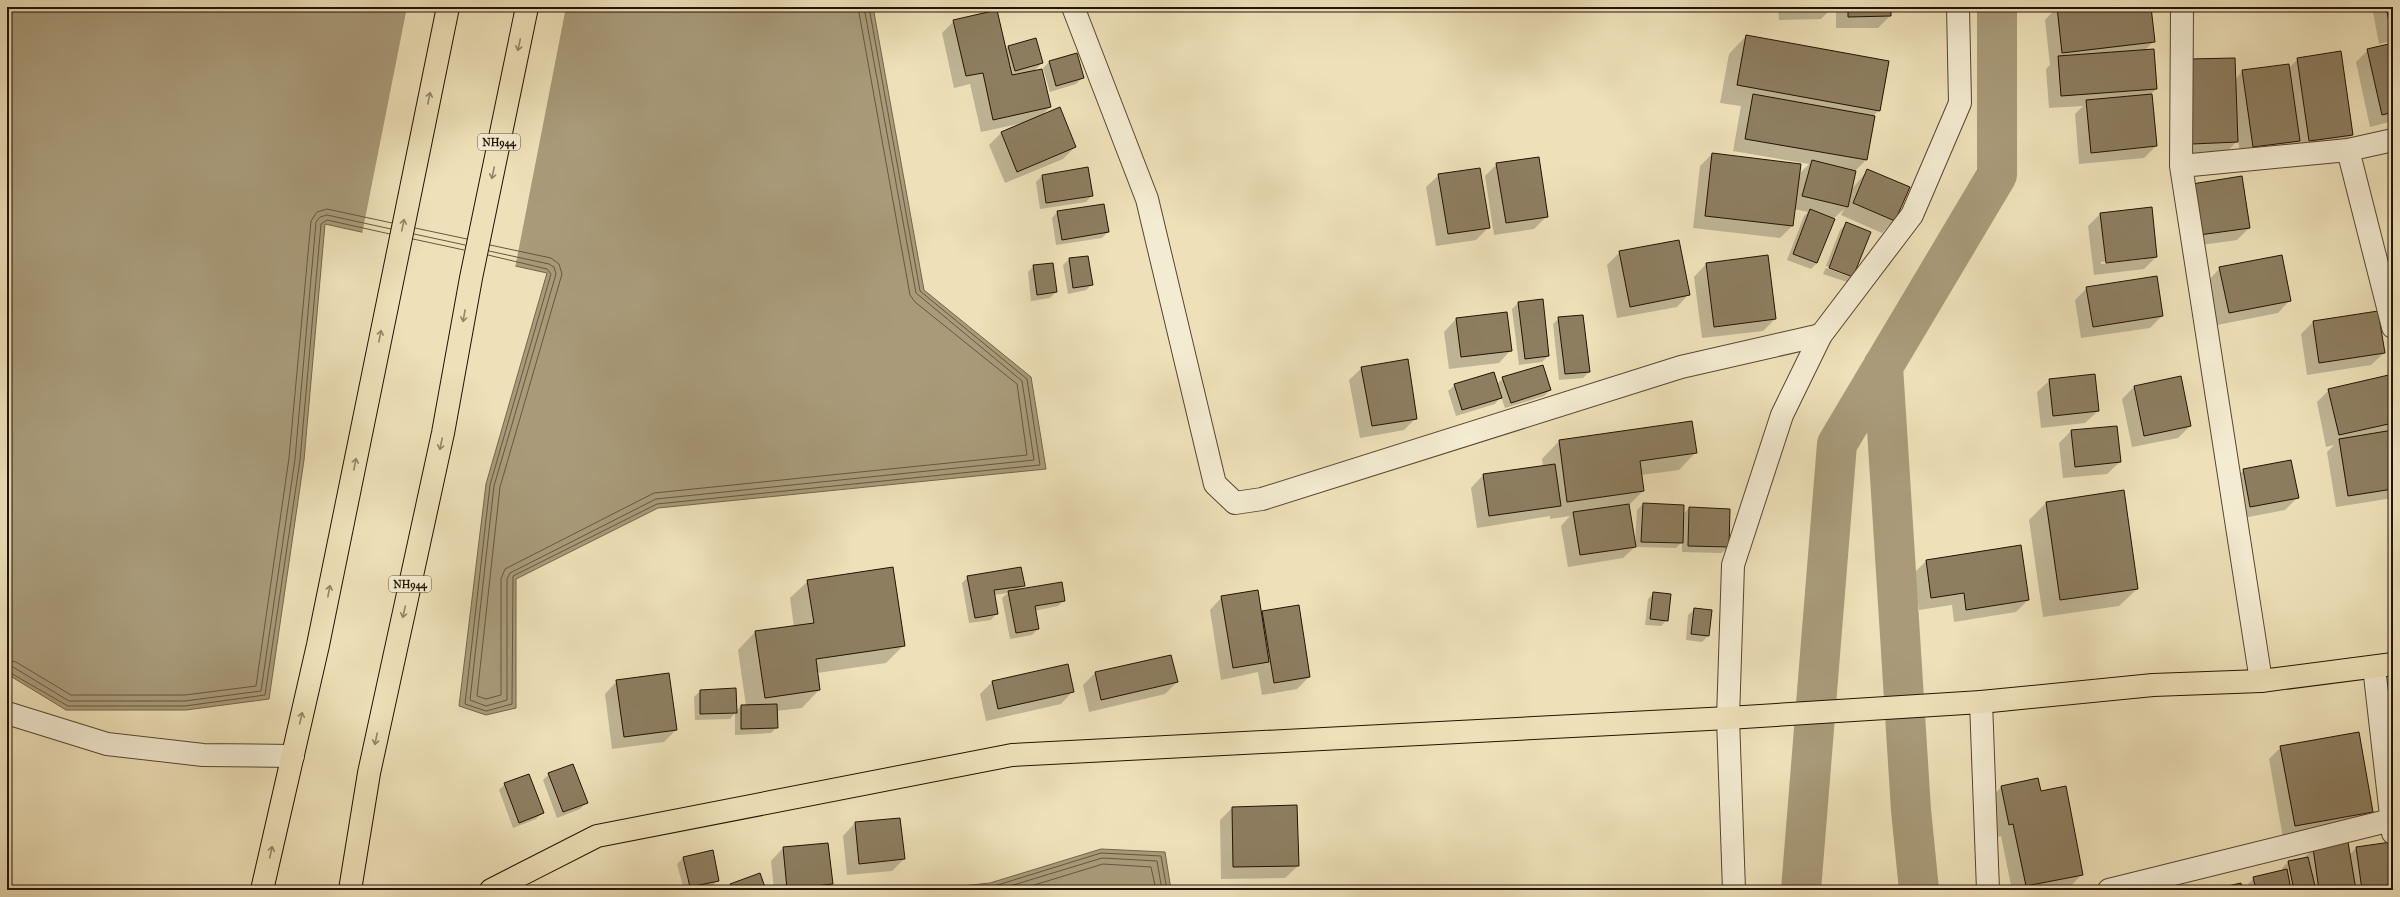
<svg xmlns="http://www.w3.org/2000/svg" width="2400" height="897" viewBox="0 0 2400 897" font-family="'IM FELL Great Primer',serif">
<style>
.water{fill:#a99b7a;stroke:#736549}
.pier{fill:#eee1b9}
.shadow{fill:#0003;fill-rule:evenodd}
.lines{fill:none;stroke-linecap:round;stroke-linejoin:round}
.shore{stroke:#66573d;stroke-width:1}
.canal{stroke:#a99b7a;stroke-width:40}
.building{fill:#8d7e60;stroke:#231300}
.minor-casing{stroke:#56462e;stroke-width:24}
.tertiary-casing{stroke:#56462e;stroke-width:24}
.primary-casing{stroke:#231300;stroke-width:24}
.trunk-casing{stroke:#231300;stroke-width:24}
.minor{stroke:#f4ecd2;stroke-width:22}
.tertiary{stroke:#f4ecd2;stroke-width:22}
.primary{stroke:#eee1b9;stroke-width:22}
.trunk{stroke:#eee1b9;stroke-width:22}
.oneway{stroke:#938466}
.labels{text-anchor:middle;stroke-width:3;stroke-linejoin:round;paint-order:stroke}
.shield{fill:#f4ecd2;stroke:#62543f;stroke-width:1}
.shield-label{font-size:10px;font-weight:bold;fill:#231300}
</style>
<rect width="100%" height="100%" fill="#eee1b9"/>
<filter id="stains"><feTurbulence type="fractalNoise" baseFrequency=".005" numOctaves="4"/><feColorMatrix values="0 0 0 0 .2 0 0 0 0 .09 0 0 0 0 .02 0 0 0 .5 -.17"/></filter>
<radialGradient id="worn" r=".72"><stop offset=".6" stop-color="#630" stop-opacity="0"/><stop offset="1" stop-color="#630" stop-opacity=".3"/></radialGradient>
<!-- water -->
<path class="water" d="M7 7H873L924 290 1031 377 1046 469 658 508 516 579V708L486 715 459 706 486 484 547 273 325 224 304 460 269 699 186 710H66L7 674Z
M1101 849 1165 852 1171 890H923L990 883Z"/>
<!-- pier -->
<path class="pier" d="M407 7H566L515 268 362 234Z"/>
<!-- shadow -->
<path class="shadow" d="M1778 7H1833L1821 19 1779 20Z
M1836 7H1890V16L1878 28H1836Z
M2057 7H2150L2154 41 2144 51 2156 89 2151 94 2156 146 2144 158 2079 164 2075 114 2083 106 2049 108 2046 69 2050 65 2045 20Z
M2372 7H2393V41L2379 44Z
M954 21 1005 50 1008 47 1035 39 1042 63 1033 72 1050 107 1041 116 1075 147 1063 159 1005 183 989 145 1001 133 1022 123 981 132 970 84 954 88 942 33Z
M1746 36 1879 110 1872 117 1866 160 1854 172 1850 191 1868 170 1894 220 1882 233 1841 215 1844 209 1834 218 1817 263 1811 269 1787 260 1804 216 1808 212 1794 209 1792 226 1780 238 1693 228 1700 166 1712 154 1798 175 1809 164 1733 151 1741 106 1720 103 1729 54Z
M2393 44V121L2370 127 2356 62 2368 50Z
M2298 59 2352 135 2340 147 2297 153 2296 144 2287 153 2241 159 2238 140 2225 154 2180 156 2242 71 2289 68Z
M1049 62 1082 78 1076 84 1050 92 1043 68Z
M1497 164 1547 216 1534 229 1494 235 1485 176Z
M1439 175 1489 227 1476 240 1436 246 1426 187Z
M1042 176 1092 195 1086 202 1040 209 1036 182Z
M2241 177 2249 228 2237 240 2187 247Z
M1058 211 1108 232 1102 238 1056 245 1052 218Z
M2100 214 2156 257 2144 269 2094 275 2088 226ZM2144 257V259L2101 264V262Z
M1846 224 1853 276 1847 282 1823 274 1826 268 1851 277V275L1826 266 1840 230Z
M1620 252 1689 294 1677 307 1617 318 1607 265Z
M1069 259 1092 284 1086 290 1068 294 1063 265Z
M1706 264 1775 319 1763 331 1702 338 1694 277Z
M1034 266 1056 292 1050 298 1031 301 1028 272Z
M2220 268 2290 300 2278 313 2217 325 2208 281Z
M2087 288 2162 316 2150 328 2081 338 2075 300Z
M1542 300 1548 356 1542 362 1519 365 1512 309 1518 303Z
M2377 312 2384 353 2371 365 2307 375 2301 334 2313 322Z
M1559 318 1589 372 1583 378 1559 380 1553 324Z
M1456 319 1511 350 1499 363 1449 369 1444 332Z
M1362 368 1416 418 1404 430 1360 438 1349 380Z
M2393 375V498L2336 507 2327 452 2334 445 2326 447 2317 402 2329 390Z
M2180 377 2190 426 2178 438 2132 447 2122 399 2134 387Z
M1503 378 1550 390 1544 396 1505 408 1501 397 1495 404 1456 416 1448 391 1455 385 1497 384Z
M2050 380 2098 411 2085 423 2041 428 2037 392Z
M2071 431 2120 462 2107 474 2063 478 2059 443Z
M1559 441 1696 452 1679 470 1641 475 1643 491 1629 505 1635 544 1637 510 1643 504 1683 514 1689 508 1728 547 1722 553 1682 552V542L1676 548 1636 547V546L1623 558 1568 567 1561 526 1570 516 1550 519V516L1477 528 1471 488 1483 475 1543 466 1542 459Z
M2244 470 2298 497 2285 510 2238 519 2231 482Z
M2047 502 2137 589 2119 606 2043 617 2029 520Z
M1926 561 2028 600 2016 612 1954 622 1952 605 1919 610 1914 573Z
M968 577 1023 585 1018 591 1064 600 1058 606 1034 611 1038 629 1032 635 1010 639 1002 598 1008 593 994 595 997 613 991 620 969 623 962 583Z
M808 581 904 645 886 663 817 673 819 690 802 708 776 711 777 727 771 733 735 735V713L730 719 695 720 694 697 700 691 736 711 741 706H746L738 650 755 632 794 627 790 598Z
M1654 593 1667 620 1661 626 1645 625 1648 599Z
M1222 597 1261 614 1263 612 1309 677 1297 689 1262 695 1258 672 1221 680 1210 610Z
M1695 609 1708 636 1702 642 1686 640 1688 615Z
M1170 656 1177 682 1165 694 1089 712 1083 685 1095 673Z
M1067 665 1073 691 1061 704 986 721 980 694 992 682Z
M617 681 676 730 664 742 612 749 605 694Z
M2393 710V765L2381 722Z
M2281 747 2372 812 2360 824 2283 838 2269 759Z
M549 774 586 803 580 809 557 818 543 780Z
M505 784 542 813 536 819 513 828 499 790Z
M2002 786 2040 793 2082 874 2070 887 2053 890H2012L2001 836 1997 837 1990 799Z
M1296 806 1298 866 1285 878 1221 879 1220 820 1232 808Z
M899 819 904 859 892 871 847 875 843 836 855 823Z
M2393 826V890H2249L2248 884 2254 878 2283 871 2282 868 2288 862 2303 859 2313 849 2349 855 2356 848 2388 843 2386 832Z
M783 848 832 884 826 890H774L771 861Z
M683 858 718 880 712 886 684 890 677 864Z
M730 885 765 890H725Z"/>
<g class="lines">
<!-- shore -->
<path class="shore" d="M415 228 467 239
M414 234 465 245
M413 239 464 250
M490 245 551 258 559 264 562 274 500 487 477 696 486 699 501 695V579L505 569 654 493 1027 455 1017 384 915 302 910 295 858 7
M489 251 549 264 554 267 556 274 494 486 470 700 486 706 507 700V579L510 573 656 499 1034 460 1022 381 916 293 864 7
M488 255 547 269 551 274 490 485 465 704 486 711 512 704 513 576 657 504 1040 465 1027 379 920 291 869 7
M7 660 16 662 71 695H185L256 686 289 458 311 221 317 212 327 209 392 223
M7 666 13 667 69 701H185L261 691 295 459 316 222 320 217 327 215 391 229
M7 671 68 706H185L265 695 300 460 321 224 327 220 390 234
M960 890 991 887 1101 853 1161 856 1167 890
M997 890 1102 858 1157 861 1162 890
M1018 890 1103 864 1151 867 1156 890"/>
<!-- canal -->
<path class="canal" d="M1883 366 1911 810 1919 890
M1801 890 1837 444 1997 175V7"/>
</g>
<!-- building -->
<path class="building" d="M1848 7H1891V16L1848 17Z
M2057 7H2151L2155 42 2062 53Z
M2386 7H2393V32H2391Z
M997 10 1012 75 1042 69 1051 107 993 120 983 73 966 76 953 20Z
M1746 35 1889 61 1880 111 1737 85Z
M1036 38 1043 63 1015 71 1008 46Z
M2393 43V112L2382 115 2367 49Z
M2154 49 2157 89 2061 96 2058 56Z
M2341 51 2353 135 2309 141 2297 58Z
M1077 53 1084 78 1056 86 1049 61Z
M2235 58 2238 142 2192 144 2190 59Z
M2289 64 2300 141 2253 147 2242 70Z
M1753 94 1875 116 1867 160 1745 139Z
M2152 94 2157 146 2091 153 2086 100Z
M1060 107 1076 147 1017 172 1001 132Z
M1712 153 1801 164 1793 226 1705 216Z
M1539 157 1548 217 1506 223 1496 163Z
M1812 160 1856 171 1848 207 1802 196Z
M1088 167 1093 196 1046 203 1042 175Z
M1480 168 1490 228 1448 234 1438 174Z
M1867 169 1910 187 1895 221 1853 203Z
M2242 176 2250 228 2199 235 2192 184Z
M1104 204 1109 232 1062 240 1057 211Z
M2152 207 2157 257 2106 263 2100 213Z
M1810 209 1835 219 1817 263 1793 254Z
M1846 222 1871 232 1853 277 1829 268Z
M1679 240 1690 295 1630 307 1619 251Z
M1768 255 1776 319 1714 327 1706 263Z
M2282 255 2291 301 2229 313 2219 267Z
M1088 256 1093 285 1073 288 1069 258Z
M1053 263 1057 292 1037 295 1033 265Z
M2157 276 2163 316 2093 327 2086 287Z
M1543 299 1549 356 1525 359 1518 302Z
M2378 311 2385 353 2319 363 2313 321Z
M1507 312 1512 351 1461 357 1456 318Z
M1583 315 1590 372 1565 374 1558 317Z
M1408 359 1417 419 1372 426 1361 367Z
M1543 365 1551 390 1511 403 1502 377Z
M1494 372 1502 398 1462 410 1454 384Z
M2095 374 2099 411 2053 416 2049 379Z
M2393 374V423L2339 435 2328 389Z
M2181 376 2191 426 2144 436 2134 386Z
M1692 421 1697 453 1640 461 1644 491 1567 502 1559 440Z
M2117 426 2121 462 2075 467 2071 430Z
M2393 430V489L2348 496 2339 439Z
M2291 460 2299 498 2250 507 2243 469Z
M1555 464 1561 506 1489 516 1483 474Z
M2124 490 2138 589 2060 600 2046 502Z
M1643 503 1684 505 1683 543 1641 542Z
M1629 504 1636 547 1580 555 1573 512Z
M1689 507 1730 509 1729 547 1688 546Z
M2021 545 2029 600 1966 610 1964 593 1931 598 1926 560Z
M893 567 905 646 816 659 820 690 765 698 755 631 814 623 807 580Z
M1021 567 1025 586 994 590 998 614 975 618 967 576Z
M1062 582 1065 601 1035 606 1039 629 1016 633 1008 591Z
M1258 590 1269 662 1233 668 1221 596Z
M1653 592 1671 594 1668 621 1650 619Z
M1299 605 1310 677 1274 683 1262 611Z
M1694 608 1712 610 1709 636 1691 634Z
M1171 655 1178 682 1101 700 1095 672Z
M1068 664 1074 692 998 709 992 681Z
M669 673 677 730 624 737 616 680Z
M736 688 737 713 700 714V690Z
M777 704 778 728 741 729V705Z
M2359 732 2373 812 2295 826 2280 746Z
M573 764 588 803 563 812 548 773Z
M529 774 544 813 519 823 504 783Z
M2038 778 2041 791 2066 786 2083 875 2026 886 2013 824 2009 825 2001 786Z
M1297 805 1299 866 1233 867 1232 807Z
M900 818 905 859 859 864 855 822Z
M2348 842 2356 890H2319L2313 848Z
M2391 842 2393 890H2362L2356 847Z
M828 843 833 884 787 889 783 847Z
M713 850 719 881 690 887 683 857Z
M2308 857 2316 890H2294L2288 861Z
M2287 869 2291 890H2256L2253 877Z
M760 873 766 890H732L730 884Z
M2241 883 2242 890H2210Z"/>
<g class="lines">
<!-- minor casing -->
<g class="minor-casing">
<path id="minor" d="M1073 7 1147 199 1215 484 1235 503 1262 499 1681 367 1821 335
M2182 7 2181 166 2261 681
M2348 150 2393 140
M2181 166 2348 150 2393 327
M2374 667 2393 833
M1981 702 1988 890
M7 713 107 744 203 755 293 756
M2109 890 2391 820"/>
</g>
<!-- tertiary casing -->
<g class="tertiary-casing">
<path id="tertiary" d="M1734 890 1728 718 1733 565 1782 415 1821 335 1912 215 1960 103 1958 7"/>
</g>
<!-- primary casing -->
<g class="primary-casing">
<path id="primary" d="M491 890 597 836 1012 755 1728 718 1981 702 2153 685 2261 681 2393 664"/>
</g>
<!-- trunk casing -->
<g class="trunk-casing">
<path id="trunk" d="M262 890 318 645 448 7
M350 890 369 773 443 433 471 278 527 7"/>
</g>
<!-- minor -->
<use href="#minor" class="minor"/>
<!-- tertiary -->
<use href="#tertiary" class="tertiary"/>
<!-- primary -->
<use href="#primary" class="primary"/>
<!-- trunk -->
<use href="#trunk" class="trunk"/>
</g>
<!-- one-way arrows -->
<defs><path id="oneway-shaft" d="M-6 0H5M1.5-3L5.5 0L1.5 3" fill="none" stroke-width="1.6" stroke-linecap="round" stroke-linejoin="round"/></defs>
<g class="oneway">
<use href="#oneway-shaft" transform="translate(519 45) rotate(102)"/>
<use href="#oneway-shaft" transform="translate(429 98) rotate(-78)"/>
<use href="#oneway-shaft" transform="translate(493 173) rotate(102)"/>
<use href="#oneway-shaft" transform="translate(403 225) rotate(-78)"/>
<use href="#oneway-shaft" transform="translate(464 316) rotate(100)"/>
<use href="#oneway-shaft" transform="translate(380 336) rotate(-79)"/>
<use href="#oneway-shaft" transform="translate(441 444) rotate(102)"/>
<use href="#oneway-shaft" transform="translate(355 464) rotate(-79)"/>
<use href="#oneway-shaft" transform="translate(329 591) rotate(-79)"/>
<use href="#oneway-shaft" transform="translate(404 612) rotate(103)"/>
<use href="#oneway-shaft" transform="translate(301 718) rotate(-77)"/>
<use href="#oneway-shaft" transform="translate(376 739) rotate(102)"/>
<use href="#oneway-shaft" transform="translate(271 852) rotate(-77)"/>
</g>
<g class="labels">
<!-- shield labels -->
<g class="shield">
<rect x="478" y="134" width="42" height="16" rx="3"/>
<rect x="389" y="576" width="42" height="16" rx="3"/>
</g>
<g class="shield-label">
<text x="499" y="146">NH944</text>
<text x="410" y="588">NH944</text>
</g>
</g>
<!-- margin -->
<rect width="2400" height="897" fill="none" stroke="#eee1b9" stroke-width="24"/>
<rect x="8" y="8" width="2384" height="881" fill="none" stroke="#231300" stroke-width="2"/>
<rect x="12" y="12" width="2376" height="873" fill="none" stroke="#231300"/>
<rect width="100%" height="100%" filter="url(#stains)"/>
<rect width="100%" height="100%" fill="url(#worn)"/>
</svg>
